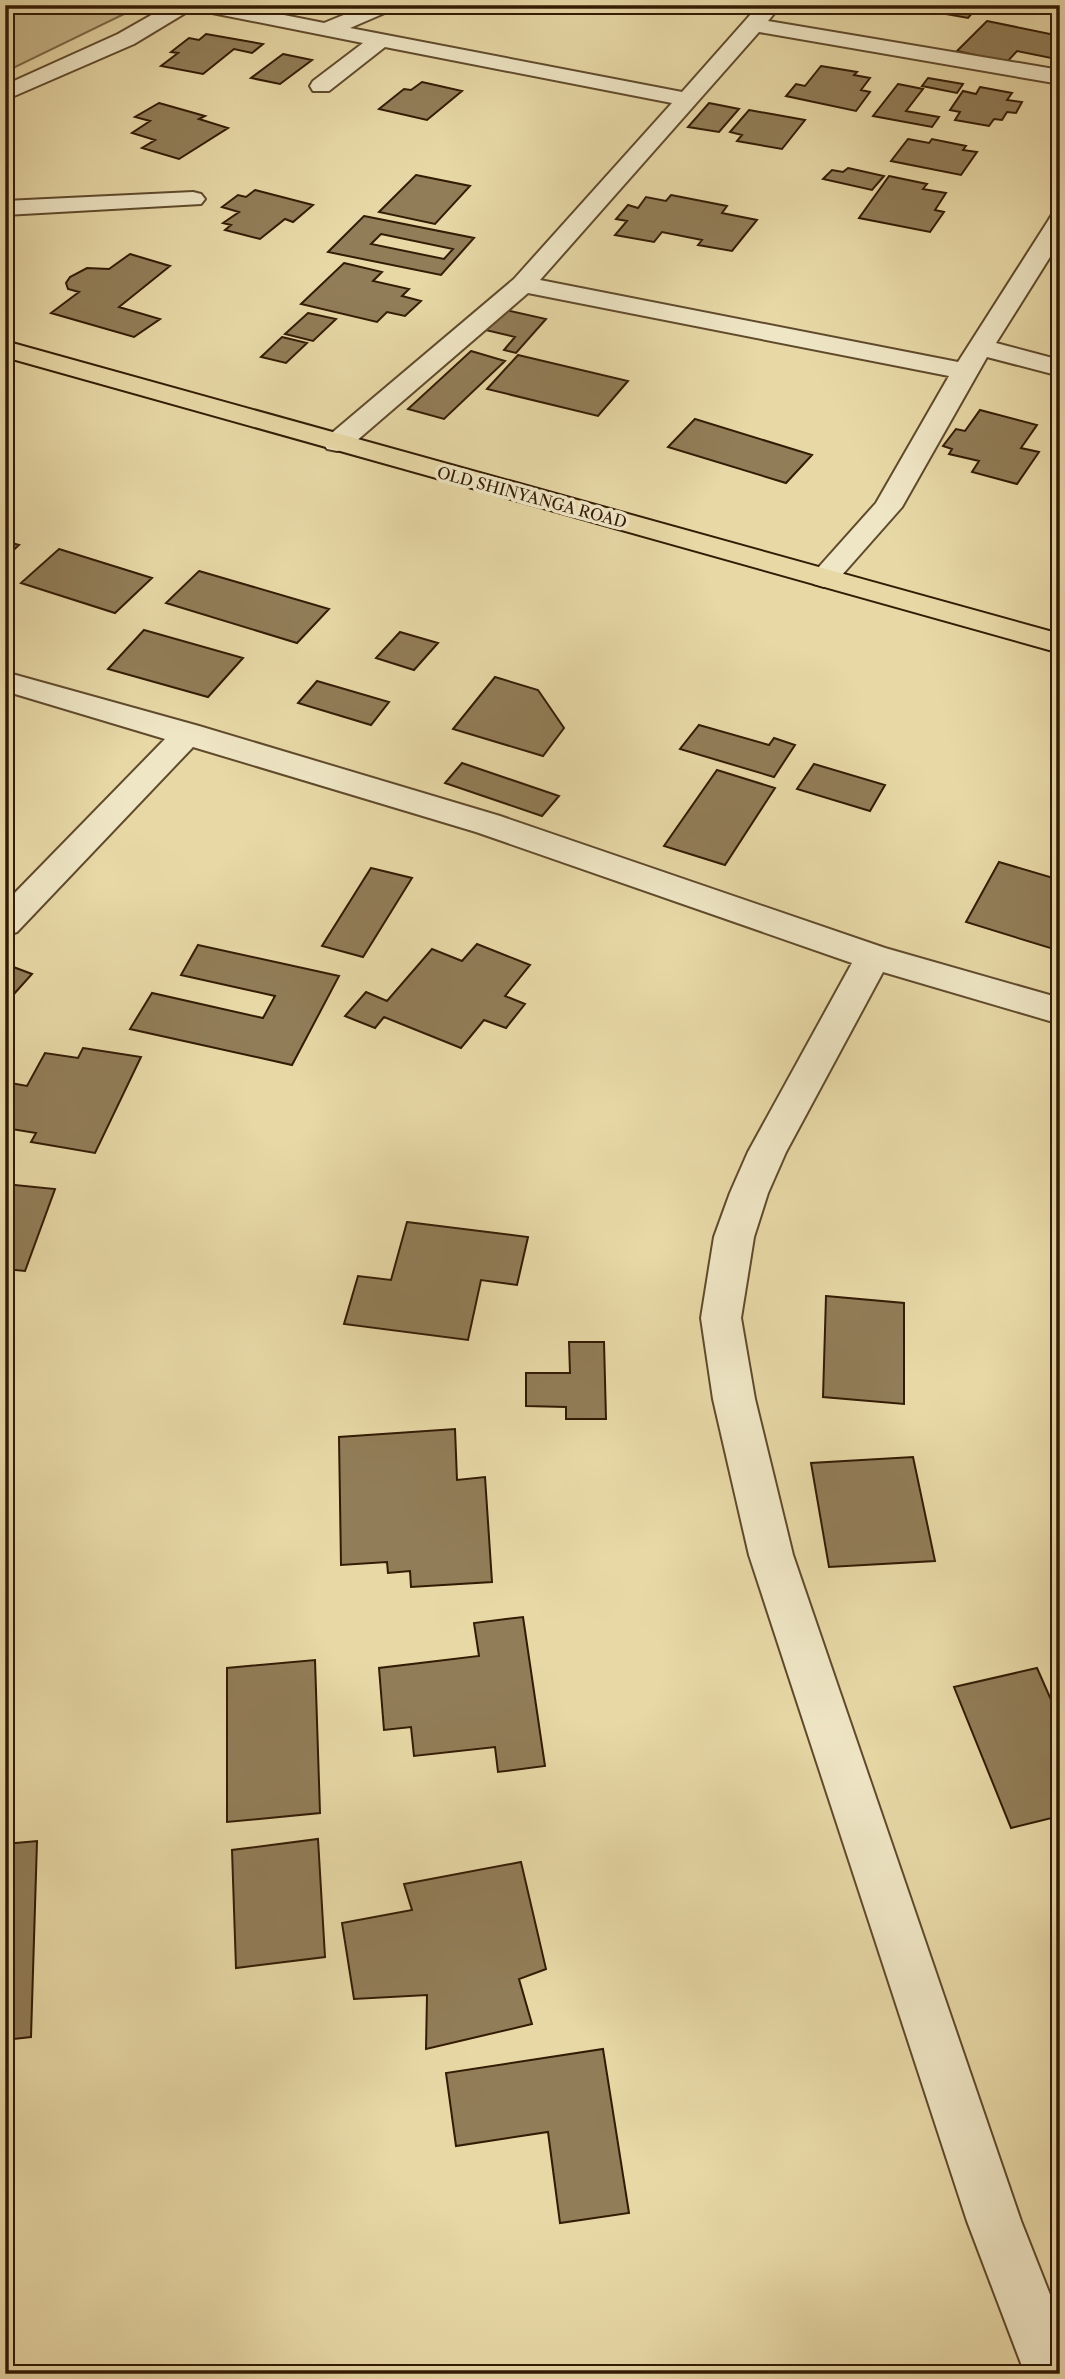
<svg xmlns="http://www.w3.org/2000/svg" width="1065" height="2379" viewBox="0 0 1065 2379" font-family="'Libre Caslon Text',serif">
<style>
.green{fill:#c8b88a;stroke:#7e6a47;stroke-width:2}
.building{fill:#917d58;stroke:#331b04;stroke-width:2;fill-rule:evenodd}
.lines{fill:none;stroke-linecap:round;stroke-linejoin:round}
.minor-casing{stroke:#604a2c;stroke-width:4}
.major-casing{stroke:#331b04;stroke-width:4}
.minor{fill:#efe6c5;fill-rule:evenodd}
.major{fill:#e7d8a6;fill-rule:evenodd}
.labels{text-anchor:middle;stroke-width:7;stroke-linejoin:round;paint-order:stroke}
.far-street-label{font-size:16px;fill:#331b04;stroke:#efe6c5}
</style>
<rect width="100%" height="100%" fill="#e7d8a6"/>
<filter id="stains"><feTurbulence type="fractalNoise" baseFrequency=".00286" numOctaves="4"/><feColorMatrix values="0 0 0 0 .2 0 0 0 0 .09 0 0 0 0 .02 0 0 0 .5 -.17"/></filter>
<radialGradient id="worn" r=".72"><stop offset=".6" stop-color="#630" stop-opacity="0"/><stop offset="1" stop-color="#630" stop-opacity=".3"/></radialGradient>
<!-- green -->
<path class="green" d="M5 5H79L122 15 5 72Z"/>
<!-- building -->
<path class="building" d="M929 5H979L968 18 924 10Z
M987 21 1060 36V49L1051 58 1017 51 1007 62 957 51Z
M206 34 263 44 252 53 234 49 203 74 161 66 178 53 171 52 189 38 199 40Z
M283 54 312 60 280 84 251 78Z
M821 66 857 72 854 75 870 78 861 90 870 92 856 111 786 96 796 84 805 86Z
M928 78 963 84 957 93 922 86Z
M422 82 462 91 427 120 379 109 404 89 411 90Z
M898 84 923 89 906 111 939 117 932 127 873 116Z
M980 87 1012 93 1007 100 1022 102 1016 113 1007 112 1002 120 994 119 989 126 955 120 960 112 950 110 963 91 976 94Z
M159 103 205 116 199 119 228 128 179 159 142 148 155 140 132 133 150 121 135 117Z
M709 103 739 109 719 132 688 127Z
M749 110 805 120 782 149 737 141 742 135 730 132Z
M908 139 929 143 932 139 966 146 963 150 977 152 961 175 891 161Z
M848 168 884 176 872 190 823 179 832 170 843 172Z
M416 175 470 186 435 224 379 212Z
M889 176 927 184 923 189 946 193 935 210 944 212 930 232 859 218Z
M255 190 313 205 293 222 285 219 260 239 225 230 231 225 223 223 239 212 222 207 238 195 246 197Z
M671 195 727 206 722 213 757 220 732 251 698 245 702 240 662 232 654 242 615 235 627 221 616 219 628 205 638 208 646 197 666 201Z
M364 216 474 238 441 275 328 252ZM381 234 453 249 444 259 371 244Z
M130 254 170 266 119 307 160 319 134 337 51 313 79 292 68 289 66 283 70 277 87 268 109 269Z
M344 263 382 272 373 281 409 289 402 296 421 301 405 316 387 312 377 322 301 304Z
M497 308 546 319 516 353 504 350 515 337 477 328Z
M308 313 336 319 313 341 285 334Z
M282 337 307 343 286 363 261 357Z
M471 351 505 361 444 419 408 409Z
M518 355 628 381 598 416 487 389Z
M980 410 1037 425 1021 448 1039 452 1017 484 972 472 979 461 949 454 952 449 943 446 956 429 965 431Z
M695 419 812 455 786 483 668 447Z
M5 541 19 545 5 558Z
M59 549 152 578 115 613 21 583Z
M199 571 329 609 297 643 166 603Z
M144 630 243 658 208 697 108 669Z
M400 632 438 643 414 670 376 658Z
M495 677 538 690 564 728 543 756 453 729Z
M317 681 389 702 371 725 298 703Z
M699 725 769 745 774 738 795 745 774 777 680 749Z
M462 763 559 796 542 816 445 783Z
M814 764 885 785 870 811 797 789Z
M717 770 775 788 725 865 664 846Z
M999 862 1060 880V951L966 922Z
M371 868 412 878 363 957 322 946Z
M477 944 530 965 505 996 525 1004 506 1028 484 1020 461 1048 384 1017 375 1028 345 1016 366 992 387 1001 432 949 462 961Z
M198 945 339 976 292 1065 130 1029 152 993 263 1018 275 996 181 975Z
M8 965 32 974 14 994 5 991V968Z
M83 1048 141 1057 95 1153 31 1142 36 1133 5 1128V1082L27 1086 45 1053 78 1058Z
M5 1184 55 1189 25 1271 5 1269Z
M407 1222 528 1237 517 1285 481 1280 468 1340 344 1324 358 1276 391 1280Z
M826 1296 904 1303V1404L823 1397Z
M569 1342H604L606 1419H566V1407L526 1406V1373H570Z
M455 1429 457 1480 485 1477 492 1582 411 1587 410 1571 388 1573 387 1562 341 1565 339 1437Z
M913 1457 935 1561 829 1567 811 1463Z
M523 1617 545 1766 498 1772 495 1747 414 1756 411 1727 384 1730 379 1668 479 1656 474 1623Z
M315 1660 320 1813 227 1822V1668Z
M1037 1668 1060 1720V1816L1011 1828 954 1687Z
M318 1839 325 1957 236 1968 232 1850Z
M37 1841 31 2037 5 2040V1844Z
M521 1862 546 1969 519 1979 532 2024 426 2049 427 1995 354 1999 342 1923 412 1910 404 1884Z
M603 2049 629 2213 560 2223 548 2132 456 2146 446 2073Z"/>
<g class="lines">
<!-- minor casing -->
<g class="minor-casing">
<path id="minor" d="M169 5H234L324 23 368 5H397L394 9 350 28 682 92 759 5H781L768 21 1060 70V84L759 32 540 280 958 362 1048 221 1051 216 1060 214V241L996 343 1060 360V376L987 357 902 507 834 584 824 587 814 584 809 578 876 503 949 376 528 293 347 449 337 451 327 449 323 443 327 437 514 279 672 103 385 47 329 91H313L310 86 313 81 363 43 192 9 134 44 5 100V85L118 34Z
M193 192 201 194 205 199 201 204 5 215V201Z
M5 672 199 726 500 816 885 948 1060 998V1024L883 972 786 1152 768 1193 754 1237 741 1318 755 1399 793 1555 1021 2221 1060 2320V2374H1025L967 2221 749 1555 713 1399 701 1318 714 1237 730 1193 748 1152 852 963 476 832 193 747 17 932 5 936V903L165 739 5 691Z"/>
</g>
<!-- major casing -->
<g class="major-casing">
<path id="major" d="M5 341 1060 634V653L5 357Z"/>
</g>
<!-- minor -->
<use href="#minor" class="minor"/>
<!-- major -->
<use href="#major" class="major"/>
</g>
<g class="labels">
<!-- far-street labels -->
<g class="far-street-label">
<text transform="translate(532 497) rotate(15)" y="6">OLD SHINYANGA ROAD</text>
</g>
</g>
<!-- margin -->
<rect width="1065" height="2379" fill="none" stroke="#e7d8a6" stroke-width="28"/>
<rect x="7" y="7" width="1051" height="2365" fill="none" stroke="#331b04" stroke-width="3.5"/>
<rect x="14" y="14" width="1037" height="2351" fill="none" stroke="#331b04" stroke-width="2"/>
<rect width="100%" height="100%" filter="url(#stains)"/>
<rect width="100%" height="100%" fill="url(#worn)"/>
</svg>
